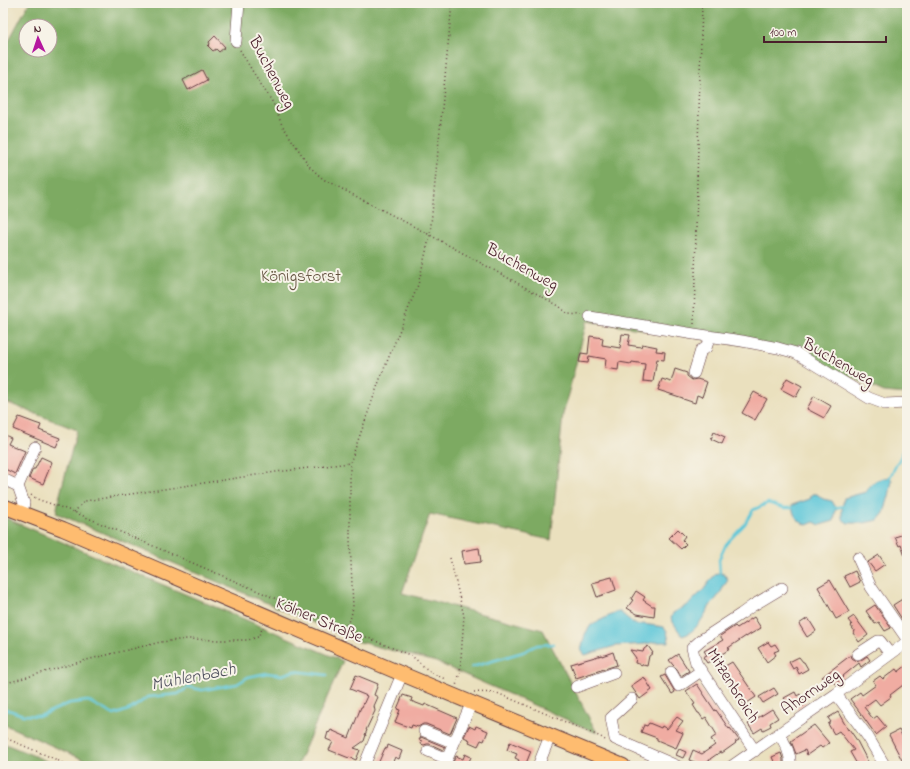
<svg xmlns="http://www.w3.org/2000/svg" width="910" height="769" viewBox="0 0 910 769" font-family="'Indie Flower',sans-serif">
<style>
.forest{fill:#7daa62;stroke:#646446;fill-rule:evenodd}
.water{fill:#5ec7d9;stroke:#547382}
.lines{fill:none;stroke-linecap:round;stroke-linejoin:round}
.stream{stroke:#5ec7d9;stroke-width:2.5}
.building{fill:#f0aca2}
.minor-casing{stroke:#623c41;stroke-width:12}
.major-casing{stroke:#623c41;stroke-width:16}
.path{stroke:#623c41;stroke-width:1.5;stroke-dasharray:1 3;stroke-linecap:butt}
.minor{stroke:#fff;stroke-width:11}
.major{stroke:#febc70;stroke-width:14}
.labels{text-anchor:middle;stroke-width:4;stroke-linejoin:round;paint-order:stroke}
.street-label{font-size:17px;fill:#4a1f2b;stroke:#f7f3e8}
.park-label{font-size:17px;fill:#63513f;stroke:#f7f3e8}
.water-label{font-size:18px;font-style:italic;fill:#50515f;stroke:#f7f3e8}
</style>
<rect width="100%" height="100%" fill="#f7f3e8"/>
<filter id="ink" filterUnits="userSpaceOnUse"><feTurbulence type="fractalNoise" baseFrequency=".025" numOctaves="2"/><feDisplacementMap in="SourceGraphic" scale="8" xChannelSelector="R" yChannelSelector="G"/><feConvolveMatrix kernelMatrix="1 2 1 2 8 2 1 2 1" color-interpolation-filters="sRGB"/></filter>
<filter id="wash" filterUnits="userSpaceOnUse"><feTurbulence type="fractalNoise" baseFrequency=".012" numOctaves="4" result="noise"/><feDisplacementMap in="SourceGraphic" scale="16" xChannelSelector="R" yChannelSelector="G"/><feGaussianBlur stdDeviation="0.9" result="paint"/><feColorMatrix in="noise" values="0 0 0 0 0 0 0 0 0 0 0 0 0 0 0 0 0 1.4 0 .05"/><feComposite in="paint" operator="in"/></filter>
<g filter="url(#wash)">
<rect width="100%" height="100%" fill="#eae0be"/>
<!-- forest -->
<path class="forest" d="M29 3H907V394L884 392 794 352 587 321 563 414 551 540 430 514 402 593 543 630 597 733 436 662 356 641 56 513 59 498 77 430 3 401V51ZM26 26H50V50H26Z
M3 517 343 661 297 766H98L3 724Z
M3 743 59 766H3Z"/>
<!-- water -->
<path class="water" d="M890 477 892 481 889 496 884 513 878 520 864 523H848L842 519V510L844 498 866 492C873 481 876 479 890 477Z
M812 494H817L823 499 832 501 836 508 834 521 820 525 814 522 807 525C797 522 793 515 792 505L810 499Z
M717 573 724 574 728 580C724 585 722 591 718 596 716 600 712 602 710 606 703 617 696 633 682 636L671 619 673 613 689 604 704 589 712 578Z
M617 612H620L632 622 637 625 643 624 664 627 667 631 669 642H655L646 644 615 646 585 655 581 650 585 634 591 625Z"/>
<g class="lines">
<!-- stream -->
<path class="stream" d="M889 479 904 450H907
M834 508 845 506
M719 575 720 573 719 560 726 544 745 524 753 510 768 503 784 508H795
M472 667 523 652 537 645 554 644
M3 708 23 715 40 716 70 703 88 701 114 715 131 709 148 697 178 694 189 687 202 690 237 684 248 677 267 673 282 675 294 671 327 675"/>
</g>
<g id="blocks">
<!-- building -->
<path class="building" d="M215 36 225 47 219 52 216 49 213 51 208 46 210 44 209 42Z
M202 70 207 80 188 90 183 80Z
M622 334 630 335 628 345 641 347 642 344 657 347 656 351 665 352 664 360 657 359 653 382 643 381 645 364 632 362 631 364 619 362 618 370 605 368 606 359 589 356 588 363 579 362 581 353 588 354 590 336 603 338 602 345 620 348Z
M675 369 687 373V376L692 380 697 379 707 382 702 397 697 395 695 403 683 399V398L658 390 662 379 671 382Z
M787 378 802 386 796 397 781 389Z
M754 392 767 399 755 420 742 413Z
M814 396 831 406 824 418 807 409Z
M19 417 35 423 41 425 39 430 60 438 56 447 13 429Z
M714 432 725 437 722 444 711 439Z
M3 434 11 438 8 444 25 451 15 474 3 468Z
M41 457 52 462 43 484 29 478 33 469H35Z
M678 529 685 536 682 540 686 544 681 549 669 538Z
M907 533V559H906L901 545 899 546 895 537Z
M479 548 481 562 464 564 462 551Z
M879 555 885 564 875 571 868 562Z
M855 571 860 582 850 587 844 576Z
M612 577 616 590 597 597 592 583 600 581V580Z
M830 580 849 612 836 619 818 587Z
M636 591 645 597 643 600 652 606H655L654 617 637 614 627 608 633 600 631 599Z
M904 598 907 602V627L893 605Z
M875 605 891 628 885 631 879 622 875 624 866 611Z
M854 616 868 635 859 642 853 633 855 632 851 626 852 625 848 620Z
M754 617 761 628 749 635 746 637V636L728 648 730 649 707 663 703 657 707 655 704 651 723 640 720 636 735 626 737 628Z
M808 618 816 631 807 637 799 624Z
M768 642 771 646 775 644 779 650 774 652 776 655 767 662 758 648Z
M648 646 653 653 649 656 647 666 635 663 636 658 630 650 643 652 644 649Z
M613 652 617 665 576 678 571 664 602 655V656Z
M678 654 689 671 681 676 677 669 673 665 669 660Z
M851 655 852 658 855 660 859 661 861 660 867 656 870 660 861 667 859 663 843 676 844 677 835 684 832 680 827 683 822 677Z
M799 657 803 662H804L808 669 799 674 796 667 793 669 789 662Z
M732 662 756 697 744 705 736 692 737 691 722 668Z
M907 665V682L890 695 891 697 880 705 875 699 864 707 873 719 877 716 886 727 876 735 859 711 850 699 860 692 862 695 876 685 873 681 880 676 883 679 896 669 898 672Z
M356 675 378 684 374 695 378 697 374 706 375 711 366 730H367L365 735H366L364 741 354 748 360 750 356 760 349 757V758L329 750 333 742 326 739 328 732 329 733 331 730 349 738 361 707H362L367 696 350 689Z
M665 675 675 692 672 694 661 677Z
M644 677 652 690 640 699 631 686Z
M697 684 715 711 716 710 729 729 730 728 739 740 735 742 736 743 722 753 720 752 710 759V760L706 763 705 766 689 760 693 750 702 754 715 745 711 739 717 735 706 717 703 719 699 713H698L693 705 695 704 686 691Z
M774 688 778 694 763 703 759 697Z
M795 692 797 696 800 694 806 704 797 709 792 701 788 704 784 698Z
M403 695 412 698 411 701 424 706 425 704 457 718 450 734 426 724H423L418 727 412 725 411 728 395 722 400 710 397 709Z
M772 709 778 718 770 723 771 726 763 730 762 728 754 733 748 724Z
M838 712 848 730 849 729 856 739 869 764 864 766H858L850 752 854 750 839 731 834 734 828 724 831 722 828 718Z
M677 717 683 721 676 730 683 733 676 748 657 740V738L641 732 644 725 647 726 649 723 661 728 662 726 667 729Z
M814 725 829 743 822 748 820 746 807 755 805 750 796 754 791 741Z
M469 726 475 729 476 726 488 731 484 741 481 740 478 746 469 742 470 740 464 737Z
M899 730 907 745V766H905L889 735Z
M421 737 445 747 443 750 430 744H427L424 745 421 744 422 741 419 740Z
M510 742 531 751 525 766H516L519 760 515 758 517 754 507 750Z
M388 745 402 751 399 759 395 757 391 766H377L385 748 387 749Z
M679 749 686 752 683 758 676 755Z
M781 753 783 759V766H776L772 757Z
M465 754 471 757 467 766H451L456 756 463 759Z"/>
</g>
</g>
<g filter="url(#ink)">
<use href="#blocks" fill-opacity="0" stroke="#623c41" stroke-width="1"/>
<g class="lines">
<!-- minor casing -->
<g class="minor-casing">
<path id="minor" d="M236 41 237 28 239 3
M590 317 694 334 742 341 778 348 796 353 869 398 885 404 907 403
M694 373 701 350 706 348 710 336
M3 479 18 486 24 503 22 513
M18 486 35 447
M858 558 871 587 907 639
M858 654 878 641H880L890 654
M671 672 679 686 701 671
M576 687 614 673
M836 694 868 737 885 766
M632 699 611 718 615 739 677 766
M424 731 454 743
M779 734C785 743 792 755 790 766
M428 751 447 759 472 702
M755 751 696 663 692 648 701 640 741 614 752 606 782 588
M364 766 402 674
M538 766 550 736
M732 766 836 694 907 642"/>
</g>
<!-- major casing -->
<g class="major-casing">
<path id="major" d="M3 506 63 529 402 674 623 766"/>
</g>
<!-- path -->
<path class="path" d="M240 50 253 72 273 103 282 125 310 167 323 179 430 235 559 306 568 314 582 315
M694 324 697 182 702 3
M31 495 37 499 74 512 344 628 412 656 430 672 445 679
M74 512 85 501 276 472 350 463
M450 558 464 616 460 672 456 686
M344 628 351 617 353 607 350 540V463L380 379 418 285 430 235 452 3
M3 684 90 659 161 642 187 639 219 640H248L258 637 263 627
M474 692 497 693 601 737 605 740
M3 737 55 759 68 766"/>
<!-- minor -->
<use href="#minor" class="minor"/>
<!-- major -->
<use href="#major" class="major"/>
</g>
</g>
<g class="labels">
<!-- street labels -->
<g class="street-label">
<text transform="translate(273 72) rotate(62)" y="6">Buchenweg</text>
<text transform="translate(523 266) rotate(29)" y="6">Buchenweg</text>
<text transform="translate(839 361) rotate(30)" y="6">Buchenweg</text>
<text transform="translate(320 619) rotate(23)" y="6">Kölner Straße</text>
<text transform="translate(734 685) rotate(58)" y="6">Mitzenbroich</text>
<text transform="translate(810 691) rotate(-35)" y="6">Ahornweg</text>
</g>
<!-- park labels -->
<g class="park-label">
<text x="301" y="281">Königsforst</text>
</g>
<!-- water labels -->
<g class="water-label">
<text transform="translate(193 676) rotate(-11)" y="6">Mühlenbach</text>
</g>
</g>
<!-- margin -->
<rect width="910" height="769" fill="none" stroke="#f7f3e8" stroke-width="16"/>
<!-- north arrow -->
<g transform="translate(38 38) rotate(357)"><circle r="19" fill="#f7f3e8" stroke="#b29e9c"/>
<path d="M0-3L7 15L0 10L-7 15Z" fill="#b5179e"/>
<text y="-6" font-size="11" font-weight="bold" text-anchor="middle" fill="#4a1f2b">N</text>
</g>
<!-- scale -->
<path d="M764 36v6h122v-6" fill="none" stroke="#4a1f2b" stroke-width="2"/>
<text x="770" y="36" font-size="12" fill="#4a1f2b" stroke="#f7f3e8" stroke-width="3" paint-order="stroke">100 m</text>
</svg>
